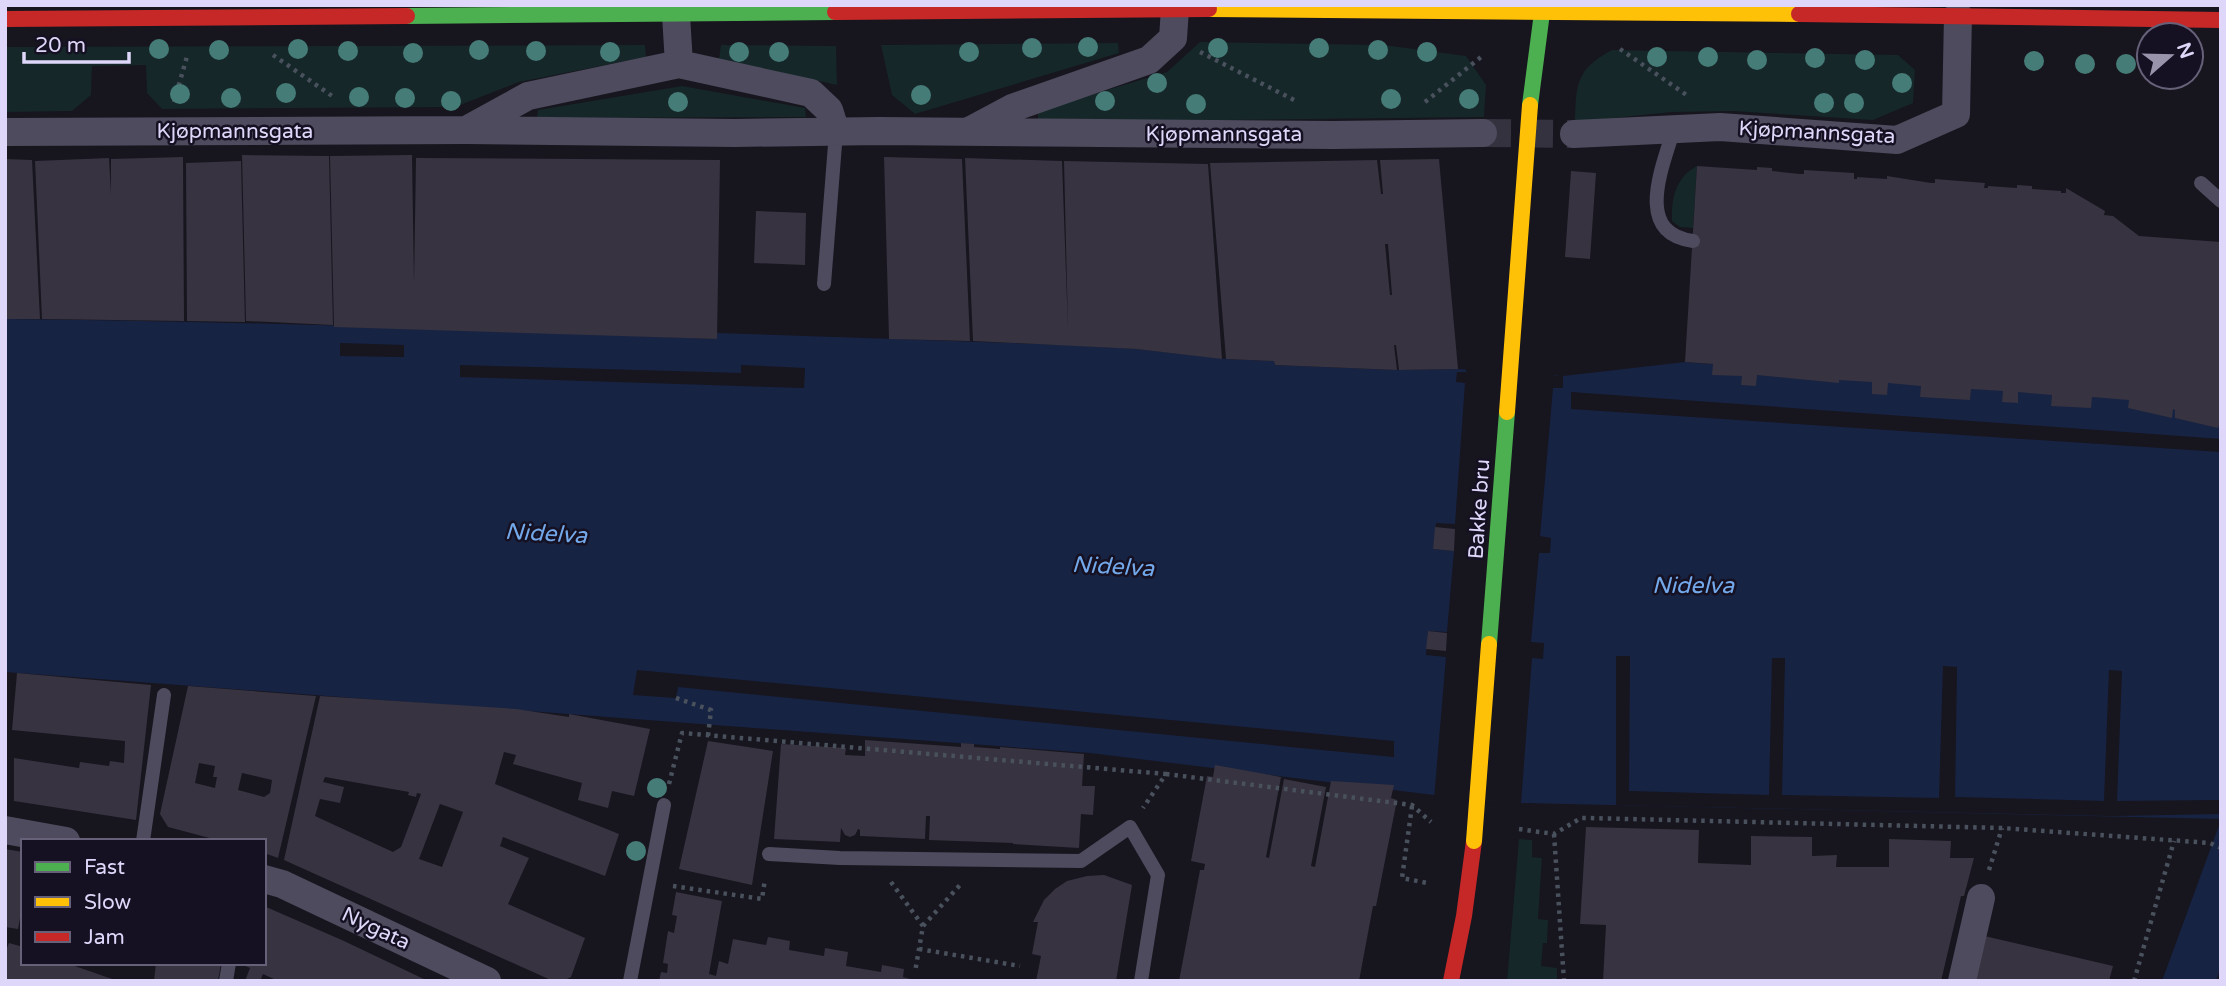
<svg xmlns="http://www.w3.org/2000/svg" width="2226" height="986" viewBox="0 0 2226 986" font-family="'Varela Round',sans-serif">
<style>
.green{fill:#152729}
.water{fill:#172342}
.pier{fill:#17151e}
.building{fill:#373340;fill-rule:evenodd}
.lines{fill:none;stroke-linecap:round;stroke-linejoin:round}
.street-tunnel{stroke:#35323f;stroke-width:28;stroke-dasharray:28 14;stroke-linecap:butt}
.path{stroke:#49515d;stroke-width:4.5;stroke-dasharray:3.5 5;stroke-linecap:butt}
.lane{stroke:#4d4b5d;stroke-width:14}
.street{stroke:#4d4b5d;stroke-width:28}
.fast{stroke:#4caf50;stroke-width:16}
.slow{stroke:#ffc107;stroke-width:16}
.jam{stroke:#c62828;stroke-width:16}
.slow-bridge{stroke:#ffc107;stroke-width:16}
.tree{fill:#467c77}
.labels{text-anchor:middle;stroke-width:5;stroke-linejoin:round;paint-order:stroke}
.street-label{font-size:21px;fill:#dfd7f9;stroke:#161122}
.water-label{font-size:23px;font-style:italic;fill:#73a9eb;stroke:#161122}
</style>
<rect width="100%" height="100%" fill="#17151e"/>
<!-- green -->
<path class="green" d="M1200 42 1384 45 1466 56 1486 85 1484 117 1038 122V111L1167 72Z
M1118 43 1119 53 915 114 892 95 881 45Z
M645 45 646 57 519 82 455 107 162 109 147 93 146 65 92 66 91 95 72 111 5 112V47Z
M721 45 836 46 837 85 719 59Z
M1612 50 1898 55 1915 70 1913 103 1873 120 1733 111 1672 112 1575 122C1576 84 1576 69 1612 50Z
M682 86 805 108 806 117 537 118 538 110Z
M1697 166 1693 228 1680 227 1672 221C1671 198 1676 177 1697 166Z
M1519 839 1532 840V857L1542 858 1538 919 1548 920 1547 943H1543L1541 966 1557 968V981H1507Z"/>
<!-- water -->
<path class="water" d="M5 319C243 321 479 330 717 339V333L1069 345 1136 349 1226 359 1274 361 1275 365 1397 370 1458 369 1563 376 1685 362 2131 397 2221 416V819L1521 803 1434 795 1090 753 5 672Z
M2221 820V967L2216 981H2162Z"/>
<!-- pier -->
<path class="pier" d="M340 343 404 345V357L340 356Z
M460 365 741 373V365L805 368 804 388 460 377Z
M1466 366 1554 373V376H1563V388H1553L1540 536 1551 538 1550 553H1539L1531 642 1544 643 1543 659 1532 658 1521 803H1531V807L1434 799 1446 657 1426 655 1428 631 1447 632 1454 551 1433 549 1436 523 1455 524 1465 383 1456 382 1457 372H1466Z
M1571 392 2221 439V452L1571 409Z
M1616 656H1630L1629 791 1769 795 1772 658H1785L1782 795 1939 798 1943 666 1957 667 1955 797 2104 801 2109 670 2122 671 2117 801 2221 800V814L2112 816 1616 805Z
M637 670 1394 741V757L678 687 676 698 633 695Z"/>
<!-- building -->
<path class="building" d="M242 155 329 156 333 325 246 321Z
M412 155 414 283 416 158 720 160 717 339 334 327 330 156Z
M183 157 184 321 42 319 35 161 109 158 111 194V159Z
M884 157 962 159 970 341 889 339Z
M965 158 1062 161 1068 329 1064 161 1208 164 1222 359 1136 349 973 341Z
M5 159 32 160 40 319H5Z
M1439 159 1458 369 1399 370 1396 345H1394L1397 370 1275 365 1274 361 1226 359 1210 163 1377 160 1381 194H1383L1380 160ZM1385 244H1388L1392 295H1390Z
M241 161 245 322 187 321 186 163Z
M1697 166 1757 170V167L1772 168V171L1800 174H1804V170L1854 173V179H1857V177L1887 179V176L1931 183H1935V179L1985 183 1984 188H1988V186L2017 188V185L2032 186V189L2061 191V193H2066V188L2105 211 2104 215 2113 216 2139 236 2221 242V419L2218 428 2175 418V410L2173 409 2172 418 2128 408 2129 400 2092 397 2091 408 2051 406 2052 395 2018 392V403L2002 402 2003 391 1971 389 1970 400 1920 397 1921 386 1888 383 1887 395 1872 394V382L1839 380V383L1757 375 1756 386 1741 385 1742 376 1712 375 1713 364 1685 362Z
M1571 171 1596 173 1590 259 1565 257Z
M756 211 806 213 805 265 754 263Z
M1435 527 1455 529 1454 551 1433 549Z
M1428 631 1447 633 1446 651 1426 649Z
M17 673 151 685 136 820 14 801V758L79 768 80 762 109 766 110 761 124 763 125 741 12 730Z
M188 686 316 696 278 858 264 853V841H221L168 827 160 814ZM199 763 215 766 213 777H217L215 788 195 783ZM242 773 272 780 270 793 264 797 238 790Z
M320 696 516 709 569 717V714L650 729 634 796 612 791 608 808 578 800 582 783 513 764 516 755 504 752 495 784 619 834 605 876 503 837 500 846 529 858 508 904 585 938 571 977 563 981H553L284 860ZM325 777 409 792 408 795 416 797 417 793 421 794 401 847 393 852 315 816 320 799 340 803 344 787 323 782ZM440 804 463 812 442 867 419 859Z
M865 740 961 747V743L974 744V747L1000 749V747L1084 754 1082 786H1095L1093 815 1081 814 1079 848 1013 844V843L929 840 930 816H926L925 839 860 836V830L858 829 855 835 850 837 845 835 841 828 840 842 774 839 781 744 846 748 845 755 865 756Z
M708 741 773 751 752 885 679 869Z
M1215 765 1281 777 1266 857 1269 858 1284 779 1326 787 1311 866 1315 867 1331 781 1394 785 1391 798 1397 800 1376 906H1373L1359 981H1179L1200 870H1204L1205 864 1191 861 1207 776 1213 777Z
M1586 827 1699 830 1698 863 1751 865V836L1812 837V856L1837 855 1836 867H1889V839L1951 841 1950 858H1974L1964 896H1961L1941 981H1603L1606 925 1580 924Z
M5 849 23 852V918H20L18 929 5 927Z
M1104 875 1132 885 1116 981H1036L1041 956 1032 954 1038 922H1033L1044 900 1055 889 1067 881 1087 876Z
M676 892 722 901 709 974 716 976 719 961 728 964 733 939 766 945 768 937 790 941 789 950 824 956 825 948 848 952 846 966 881 972 882 965 904 969 903 977 918 981H659L661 972 667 973 668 964 663 963 668 931 674 933 677 916 672 915Z
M264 906 344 941 428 981H278L263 974 260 981H245L250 968 239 963H264Z
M1980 935 2113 966 2109 981H1970Z
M9 943 23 947V963H66L118 981H5V953Z
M156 963H221L218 981H154Z"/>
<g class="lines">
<!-- street-tunnel -->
<path class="street-tunnel" d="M1483 133 1574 134"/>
<!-- path -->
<path class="path" d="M1620 49 1688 96
M1200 52 1298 102
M273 55 335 98
M174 102 188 53
M1425 102 1481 57
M676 698 711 710 708 736
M1166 774 1412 805 1431 822
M669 784 682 733 1166 774 1143 808
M1412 806 1402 878 1427 883
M1519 829 1554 834 1581 818H1587L2002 828 2210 843 2221 848
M1554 834 1564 981
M1989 870 2002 828
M891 882 923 926 915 972
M673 886 762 899 765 879
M923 926 960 885
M919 949 1020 966
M2134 981 2174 841"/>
<!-- lane -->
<path class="lane" d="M1674 128C1664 164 1632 233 1693 241
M2201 183 2221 201
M824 284 836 132
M143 841 164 695
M769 854 840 858 1081 861 1130 827 1158 875 1141 981
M226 981 229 963
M630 981 664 805"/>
<!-- street -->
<path class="street" d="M676 15 679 64
M468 129 528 96 679 64 811 93 829 110 836 132
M5 132 466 130 735 133 879 131 1334 135 1483 133
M967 132 1012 108 1149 60 1173 38 1175 9
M1574 134 1720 127 1897 140 1956 114 1958 15
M5 830 66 841
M264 879 282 884 487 981
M1962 981 1981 898"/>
<!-- fast -->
<path class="fast" d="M407 16 835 12
M1530 105 1543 5
M1489 644 1507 412"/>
<!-- slow -->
<path class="slow" d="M1209 9 1799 14"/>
<!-- jam -->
<path class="jam" d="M835 12 1209 9
M1799 14 2221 20
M5 19 407 16
M1451 981 1464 916 1474 841"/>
<!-- slow-bridge -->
<path class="slow-bridge" d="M1507 412 1530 105
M1474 841 1489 644"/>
</g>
<!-- trees -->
<g class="tree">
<circle cx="1088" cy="47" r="10"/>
<circle cx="1032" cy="48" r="10"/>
<circle cx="1218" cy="48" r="10"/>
<circle cx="1319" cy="48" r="10"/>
<circle cx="159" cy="49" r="10"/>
<circle cx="298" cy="49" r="10"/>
<circle cx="219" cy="50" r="10"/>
<circle cx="479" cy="50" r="10"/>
<circle cx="1378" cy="50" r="10"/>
<circle cx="348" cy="51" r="10"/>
<circle cx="536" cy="51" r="10"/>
<circle cx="610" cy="52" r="10"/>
<circle cx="739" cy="52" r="10"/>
<circle cx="779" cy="52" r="10"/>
<circle cx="969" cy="52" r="10"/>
<circle cx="1427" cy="52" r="10"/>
<circle cx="413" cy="53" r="10"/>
<circle cx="1657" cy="57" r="10"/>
<circle cx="1708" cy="57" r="10"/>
<circle cx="1815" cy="58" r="10"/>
<circle cx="1757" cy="60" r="10"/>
<circle cx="1865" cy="60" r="10"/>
<circle cx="2034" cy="61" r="10"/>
<circle cx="2085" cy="64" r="10"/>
<circle cx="2126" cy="64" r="10"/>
<circle cx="1157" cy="83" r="10"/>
<circle cx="1902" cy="83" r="10"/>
<circle cx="286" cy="93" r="10"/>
<circle cx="180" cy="94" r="10"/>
<circle cx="921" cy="95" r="10"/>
<circle cx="359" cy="97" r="10"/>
<circle cx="231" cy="98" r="10"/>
<circle cx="405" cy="98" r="10"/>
<circle cx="1391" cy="99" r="10"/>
<circle cx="1469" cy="99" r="10"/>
<circle cx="451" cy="101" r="10"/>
<circle cx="1105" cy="101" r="10"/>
<circle cx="678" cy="102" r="10"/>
<circle cx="1824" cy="103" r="10"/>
<circle cx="1854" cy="103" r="10"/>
<circle cx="1196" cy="104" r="10"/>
<circle cx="657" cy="788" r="10"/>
<circle cx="636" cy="851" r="10"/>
</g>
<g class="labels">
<!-- street labels -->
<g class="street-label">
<text x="235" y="138">Kjøpmannsgata</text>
<text transform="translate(1817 132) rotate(3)" y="7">Kjøpmannsgata</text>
<text x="1224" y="141">Kjøpmannsgata</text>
<text transform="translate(1479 509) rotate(-86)" y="7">Bakke bru</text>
<text transform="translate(376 928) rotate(25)" y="7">Nygata</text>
</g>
<!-- water labels -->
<g class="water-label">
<text transform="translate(546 533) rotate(3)" y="8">Nidelva</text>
<text transform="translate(1113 566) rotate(3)" y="8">Nidelva</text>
<text x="1693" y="593">Nidelva</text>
</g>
</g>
<!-- border -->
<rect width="2226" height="986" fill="none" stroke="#dfd7f9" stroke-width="14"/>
<!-- legend -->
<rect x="21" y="839" width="245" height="126" fill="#161122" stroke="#666078" stroke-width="2"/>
<rect x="35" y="862" width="35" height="10" fill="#4caf50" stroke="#666078" stroke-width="2"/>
<text x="84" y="874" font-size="21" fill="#dfd7f9">Fast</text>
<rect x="35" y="897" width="35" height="10" fill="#ffc107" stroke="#666078" stroke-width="2"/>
<text x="84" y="909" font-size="21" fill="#dfd7f9">Slow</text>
<rect x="35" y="932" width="35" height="10" fill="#c62828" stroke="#666078" stroke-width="2"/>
<text x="84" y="944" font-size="21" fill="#dfd7f9">Jam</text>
<!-- north arrow -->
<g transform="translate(2170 56) rotate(70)"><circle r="33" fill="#161122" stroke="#666078" stroke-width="2"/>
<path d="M0-5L12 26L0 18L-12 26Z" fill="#9993ac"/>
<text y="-10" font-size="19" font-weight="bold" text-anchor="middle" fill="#dfd7f9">N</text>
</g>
<!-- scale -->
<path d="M24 52v10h105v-10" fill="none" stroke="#dfd7f9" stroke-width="3.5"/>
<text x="35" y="52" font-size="21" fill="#dfd7f9" stroke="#161122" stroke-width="5" paint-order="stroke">20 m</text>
</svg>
